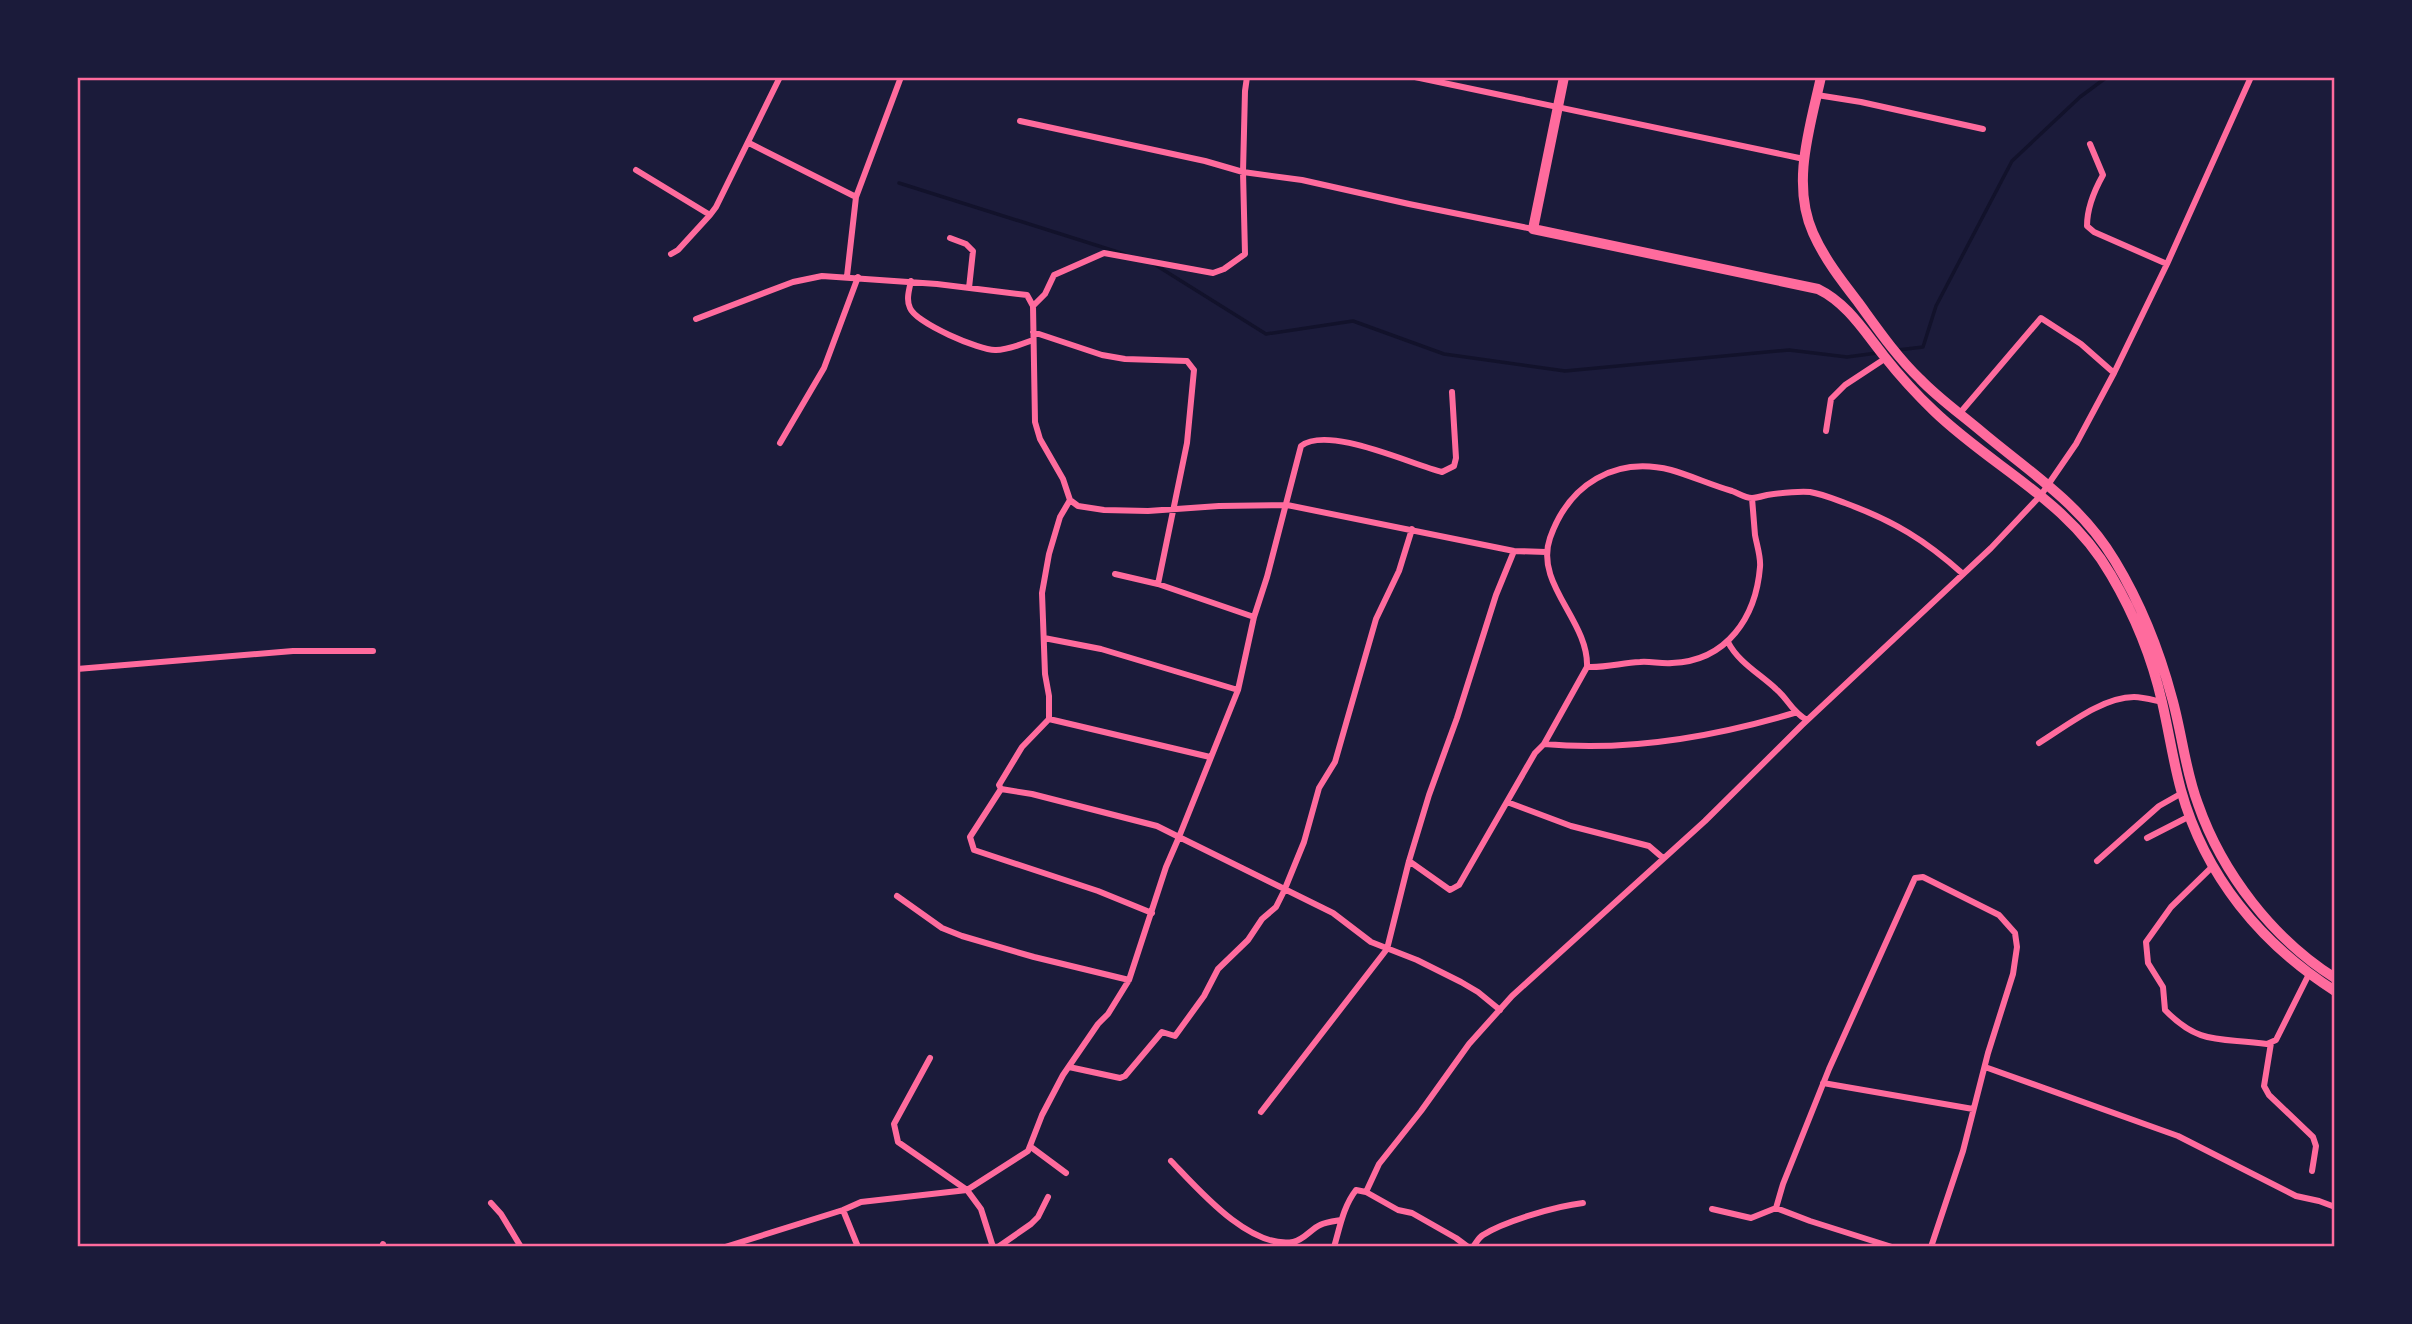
<svg xmlns="http://www.w3.org/2000/svg" width="2412" height="1324" viewBox="0 0 2412 1324" font-family="Inter,sans-serif">
<style>
.lines{fill:none;stroke-linecap:round;stroke-linejoin:round}
.stream{stroke:#12122b;stroke-width:3.5}
.minor{stroke:#ff6b9d;stroke-width:6}
.primary{stroke:#ff6b9d;stroke-width:10}
.neatline{fill:none;stroke:#ff6b9d;stroke-width:2.5}
</style>
<rect width="100%" height="100%" fill="#1b1b3a"/>
<g class="lines">
<!-- stream -->
<path class="stream" d="M899 183 1124 254
M1154 264 1266 334 1353 321 1444 354 1565 371 1789 350 1847 357 1877 353
M1898 350 1923 347 1936 306 2012 161 2080 97 2107 77"/>
<!-- minor -->
<path class="minor" d="M1247 77 1245 91 1243 172 1245 254 1224 269 1213 273 1104 253 1054 275 1045 294 1033 306 1035 422 1040 439 1063 479 1070 500 1078 506 1104 510 1148 511 1219 506 1287 505 1514 551 1546 552
M1415 77 1804 159
M1817 95 1861 102 1983 129
M1020 121 1205 161 1243 172 1302 180 1409 204 1533 229
M749 143 856 197
M2090 144 2103 175C2094 191 2087 207 2087 226L2094 232 2167 264
M636 170 710 215 716 207 780 77
M950 238 966 244 973 251 969 288
M671 254 678 250 710 215
M847 276 856 197 901 77
M911 281C909 290 906 300 910 308 916 323 980 351 996 350 1008 350 1022 344 1033 340
M696 319 793 282 822 276 937 284 1027 295 1033 306
M1033 332 1102 355 1125 359 1187 361 1194 370 1187 443 1158 584
M1960 413 2041 318 2081 344 2114 373
M1826 431 1831 399 1845 385 1886 358
M780 443 824 368 858 277
M1070 500 1060 517 1049 554 1042 593 1045 674 1049 696V719L1022 747 999 785 1001 789 1032 794 1157 826 1179 837 1238 690 1254 617 1267 577 1301 446C1328 425 1410 464 1442 472L1454 466 1456 458 1452 392
M1115 574 1158 584 1254 617
M1044 638 1101 649 1238 690
M1728 642C1738 662 1760 674 1776 689 1789 700 1791 711 1807 720
M1587 667C1606 668 1621 663 1640 662 1650 661 1661 664 1672 663 1727 661 1756 617 1760 567 1761 557 1757 546 1755 535 1754 523 1753 511 1752 498
M77 669 293 651H373
M1049 719 1210 757
M2039 743C2065 727 2102 697 2134 697 2143 697 2153 700 2162 702
M1544 744C1629 752 1713 737 1794 713
M1001 789 970 837 974 850 1098 891 1152 913
M1507 802 1571 826 1649 846 1663 858
M2147 838 2190 816
M1409 861 1450 890 1459 885 1535 753 1544 744 1587 667C1589 621 1534 584 1550 538 1569 484 1615 456 1671 470 1692 476 1711 485 1732 491 1738 493 1745 498 1752 498 1756 498 1763 496 1767 495 1781 493 1796 491 1810 492 1822 494 1834 499 1845 503 1894 521 1925 540 1963 574
M2097 861 2159 806 2182 793
M2212 867 2171 907 2146 942 2148 963 2163 987 2165 1010C2201 1047 2221 1037 2267 1044L2276 1040 2309 974
M897 896 942 928 962 936 1034 957 1129 980
M2271 1043 2264 1086 2269 1095 2313 1137 2316 1146 2312 1171
M930 1058 894 1124 898 1142 967 1190 981 1209 993 1247
M1069 1067 1120 1078 1125 1076 1162 1032 1175 1036 1204 996 1218 969 1248 940 1262 919 1276 907 1284 891 1304 842 1319 788 1335 762 1376 619 1399 571 1412 529
M1985 1067 2178 1136 2296 1196 2319 1201 2335 1207
M1823 1083 1973 1109
M1261 1112 1387 949 1409 861 1429 795 1457 718 1496 595 1514 551
M1031 1147 1066 1173
M1171 1161C1198 1189 1249 1249 1293 1242 1304 1240 1311 1229 1320 1225 1326 1222 1335 1221 1341 1220
M1366 1192 1398 1210 1412 1213 1456 1238 1468 1247
M491 1203 501 1214 521 1247
M1776 1208 1783 1184 1829 1069 1915 878 1923 877 1999 915 2015 933 2017 947 2013 974 1988 1053 1963 1151 1931 1247
M1712 1209 1751 1218 1776 1208 1810 1221 1892 1247
M843 1210 858 1247
M382 1247 383 1244
M725 1247 843 1210 861 1202 967 1190 1028 1151 1042 1115 1063 1075 1098 1024 1108 1014 1129 980 1166 867 1179 837 1333 913 1371 942 1417 960 1461 982 1478 992 1500 1010
M998 1247 1031 1224 1038 1217 1048 1197
M1334 1247C1340 1227 1343 1207 1356 1190L1366 1192 1379 1164 1421 1111 1469 1044 1512 996 1705 821 1802 725 1991 548 2041 495 2076 444 2114 373 2167 264 2251 77
M1473 1247C1476 1243 1479 1237 1483 1235 1505 1221 1557 1206 1583 1203"/>
<!-- primary -->
<path class="primary" d="M1564 77 1533 229 1818 289C1847 303 1864 331 1884 356 1899 375 1916 394 1934 411 1993 468 2068 500 2111 575 2134 614 2152 658 2162 702 2169 732 2173 761 2181 790 2205 876 2261 944 2335 991
M1821 77C1810 127 1791 184 1813 233 1824 258 1841 280 1858 302 1877 328 1896 356 1920 379 1938 398 1962 415 1982 432 2032 474 2081 504 2115 561 2141 604 2159 649 2172 698 2182 733 2185 770 2198 804 2222 873 2273 939 2335 978"/>
</g>
<!-- border -->
<rect width="2412" height="1324" fill="none" stroke="#1b1b3a" stroke-width="158"/>
<rect x="79" y="79" width="2254" height="1166" class="neatline"/>
</svg>
